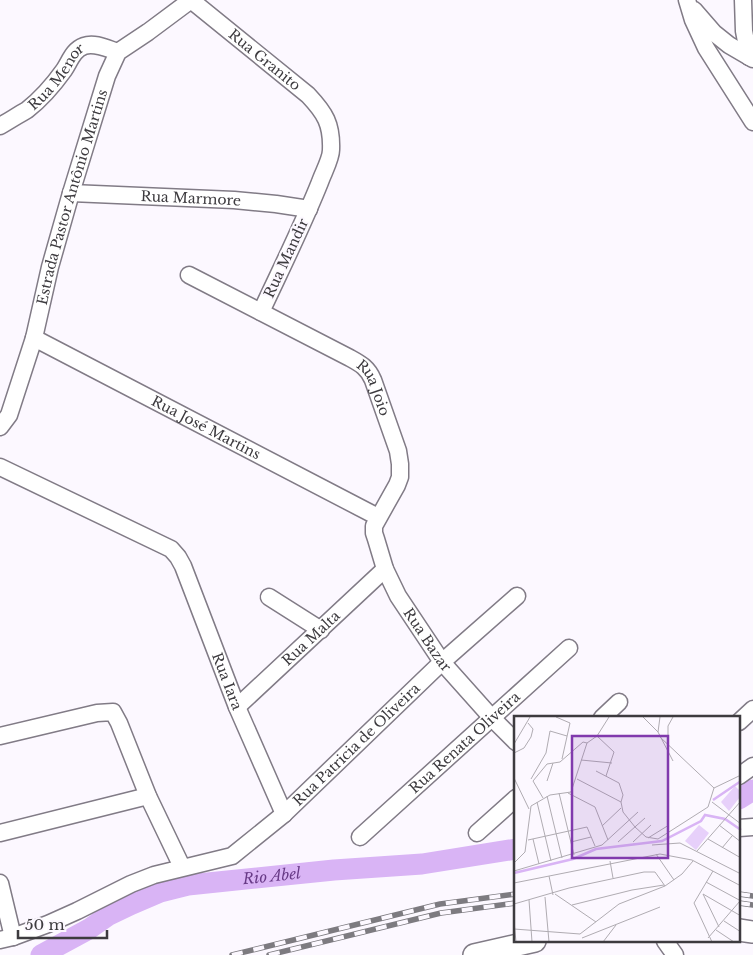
<svg xmlns="http://www.w3.org/2000/svg" width="753" height="955" viewBox="0 0 753 955" font-family="'Libre Baskerville',serif">
<style>
.lines{fill:none;stroke-linecap:round;stroke-linejoin:round}
.river{stroke:#d9b4f5;stroke-width:21}
.minor-casing{stroke:#817b86;stroke-width:19}
.major-casing{stroke:#817b86;stroke-width:24}
.minor{stroke:#fff;stroke-width:16}
.major{stroke:#fff;stroke-width:21}
.rail-casing{stroke:#7d7b80;stroke-width:5.5}
.rail{stroke:#fcf8ff;stroke-width:4;stroke-dasharray:11;stroke-linecap:butt}
.labels{text-anchor:middle;stroke-width:4;stroke-linejoin:round;paint-order:stroke}
.street-label{font-size:14px;fill:#3d3b3f;stroke:#fcf8ff}
.water-label{font-size:15px;font-style:italic;fill:#683a87;stroke:#fcf8ff}
.inset-river{fill:none;stroke:#d9b4f5;stroke-width:2.5}
.inset-road{fill:none;stroke:#b0acb2;stroke-width:1}
.view{fill:#813aad;fill-opacity:0.15;stroke:#813aad;stroke-width:2.5}
.inset-edge{fill:none;stroke:#3d3b3f;stroke-width:2.5}
</style>
<rect width="100%" height="100%" fill="#fcf8ff"/>
<g class="lines">
<!-- river -->
<g class="river">
<path d="M739 799 753 790"/>
<path id="s1" d="M41 955 89 929 109 915 132 904 160 892 188 885 334 870 422 864 516 849"/>
</g>
<!-- minor casing -->
<g class="minor-casing">
<g id="minor">
<path d="M687 0 693 20 706 48 753 122"/>
<path d="M743 0 744 31 749 57"/>
<path d="M694 10 714 33 729 45 753 59"/>
<path id="s2" d="M0 126C9 121 18 115 27 110 41 99 54 84 64 70 70 61 73 50 84 46 95 42 108 49 118 52"/>
<path id="s3" d="M71 193 234 200 276 204 309 209"/>
<path id="s4" d="M189 275 350 358C361 364 368 368 373 380L398 451 400 464V477L397 485 374 526V533L376 539 385 569 398 596 442 662 492 718 516 742"/>
<path id="s5" d="M34 338 378 517"/>
<path id="s6" d="M0 427 9 415 34 338 50 267 71 193 107 76 118 52 148 32 191 0 308 95C325 113 332 124 331 150 331 159 323 173 320 182 302 227 281 269 261 312"/>
<path id="s7" d="M0 467 171 549 178 557 183 566 237 707 284 814"/>
<path d="M269 597 321 630"/>
<path id="s8" d="M237 707 385 569"/>
<path d="M602 718 619 702"/>
<path d="M739 722 753 709"/>
<path d="M0 736 97 713 113 712 119 723 148 796 182 867"/>
<path d="M739 776 753 766"/>
<path d="M739 828 753 827"/>
<path d="M0 833 148 796"/>
<path d="M477 833 516 798"/>
<path id="s9" d="M360 837 569 648"/>
<path d="M0 883 13 937"/>
<path id="s10" d="M0 940 13 937 48 924 77 911 131 884 154 875 232 856 284 814 442 662 517 596"/>
<path d="M665 941 675 955"/>
</g>
</g>
<!-- major casing -->
<g class="major-casing">
<path id="major" d="M739 930 753 932
M474 955 535 941"/>
</g>
<!-- minor -->
<use href="#minor" class="minor"/>
<!-- major -->
<use href="#major" class="major"/>
<!-- rail casing -->
<g class="rail-casing">
<path id="rail" d="M739 894 753 896
M739 903 753 905
M232 955 440 904 516 894
M269 955 441 913 516 903"/>
</g>
<!-- rail -->
<use href="#rail" class="rail"/>
</g>
<g class="labels">
<!-- street labels -->
<g class="street-label">
<text dy="5" stroke="none"><textPath href="#s6" startOffset="579">Rua Granito</textPath></text>
<text dy="5" stroke="none"><textPath href="#s2" startOffset="76">Rua Menor</textPath></text>
<text dy="5" stroke="none"><textPath href="#s6" startOffset="242">Estrada Pastor Antônio Martins</textPath></text>
<text dy="5" stroke="none"><textPath href="#s3" startOffset="120">Rua Marmore</textPath></text>
<text transform="translate(286 258) rotate(-65)" y="5">Rua Mandir</text>
<text dy="5" stroke="none"><textPath href="#s4" startOffset="221">Rua Joio</textPath></text>
<text dy="5" stroke="none"><textPath href="#s5" startOffset="194">Rua José Martins</textPath></text>
<text dy="5" stroke="none"><textPath href="#s8" startOffset="101">Rua Malta</textPath></text>
<text dy="5" stroke="none"><textPath href="#s4" startOffset="498">Rua Bazar</textPath></text>
<text dy="5" stroke="none"><textPath href="#s7" startOffset="334">Rua Iara</textPath></text>
<text dy="5" stroke="none"><textPath href="#s9" startOffset="141">Rua Renata Oliveira</textPath></text>
<text dy="5" stroke="none"><textPath href="#s10" startOffset="415">Rua Patricia de Oliveira</textPath></text>
</g>
<!-- water labels -->
<g class="water-label">
<text dy="5" stroke="none"><textPath href="#s1" startOffset="248">Rio Abel</textPath></text>
</g>
</g>
<!-- overview -->
<g transform="translate(514 716)">
<rect width="226" height="226" fill="#fcf8ff"/>
<path d="M221 70 226 75V81L215 95 207 86ZM185 109 195 117 182 134 171 125Z" fill="#e7d0fa"/>
<path class="inset-river" d="M199 84 227 65M0 157 59 143 82 133 148 125 187 105 191 99 211 103 227 114"/>
<path class="inset-road" d="M42 1 56 7 48 43M129 1 144 16 159 45M144 16 146 1M83 20 100 36 92 60M146 21 200 72M154 27V10L159 1M0 28 16 1M0 37 10 32 17 21 19 13 14 7M67 44 98 47M82 55 105 67 109 79 107 86M0 62 15 93M17 63 32 37 36 15 53 20M63 63 107 86M19 65 33 48 46 46 69 26 73 27M19 65 29 82M33 65 39 47M200 72 227 59M45 77 60 139M54 77 81 91 94 124M33 80 48 142M23 86 37 145M107 86 109 96 121 111 132 121 144 123 194 91 200 72M198 86 227 108M205 109 227 126M88 110 107 92M134 122 155 109M19 123 25 148M194 123 227 142M14 124 73 111 81 130M57 126 77 121M104 126 131 102M119 126 137 109M138 129 166 127 227 158M208 132 218 120M183 135 227 85M142 138 160 164M96 145 99 162M0 147 11 136 17 90 36 79 57 76 73 27 83 20 95 1M0 155 88 129 124 96M35 160 39 179M192 166 227 185M0 167 146 138 178 144 227 170M41 178 82 206M189 178 227 200M189 178 205 211M31 181 35 226M15 184 18 226M0 188 55 172 130 156H141L151 170M58 189 118 174 150 169M0 205 2 226M210 205 227 216M0 213 66 218M202 214 220 226M66 218 105 188 151 170 168 158 179 145M68 222 146 191M194 222 226 185M89 226 102 209M198 226 180 187 199 155"/>
<path class="view" d="M58 20H154V142H58Z"/>
<rect width="226" height="226" class="inset-edge"/>
</g>
<!-- scale -->
<path d="M18 930v8h89v-8" fill="none" stroke="#3d3b3f" stroke-width="2.5"/>
<text x="25" y="930" font-size="15" fill="#3d3b3f" stroke="#fcf8ff" stroke-width="4" paint-order="stroke">50 m</text>
</svg>
